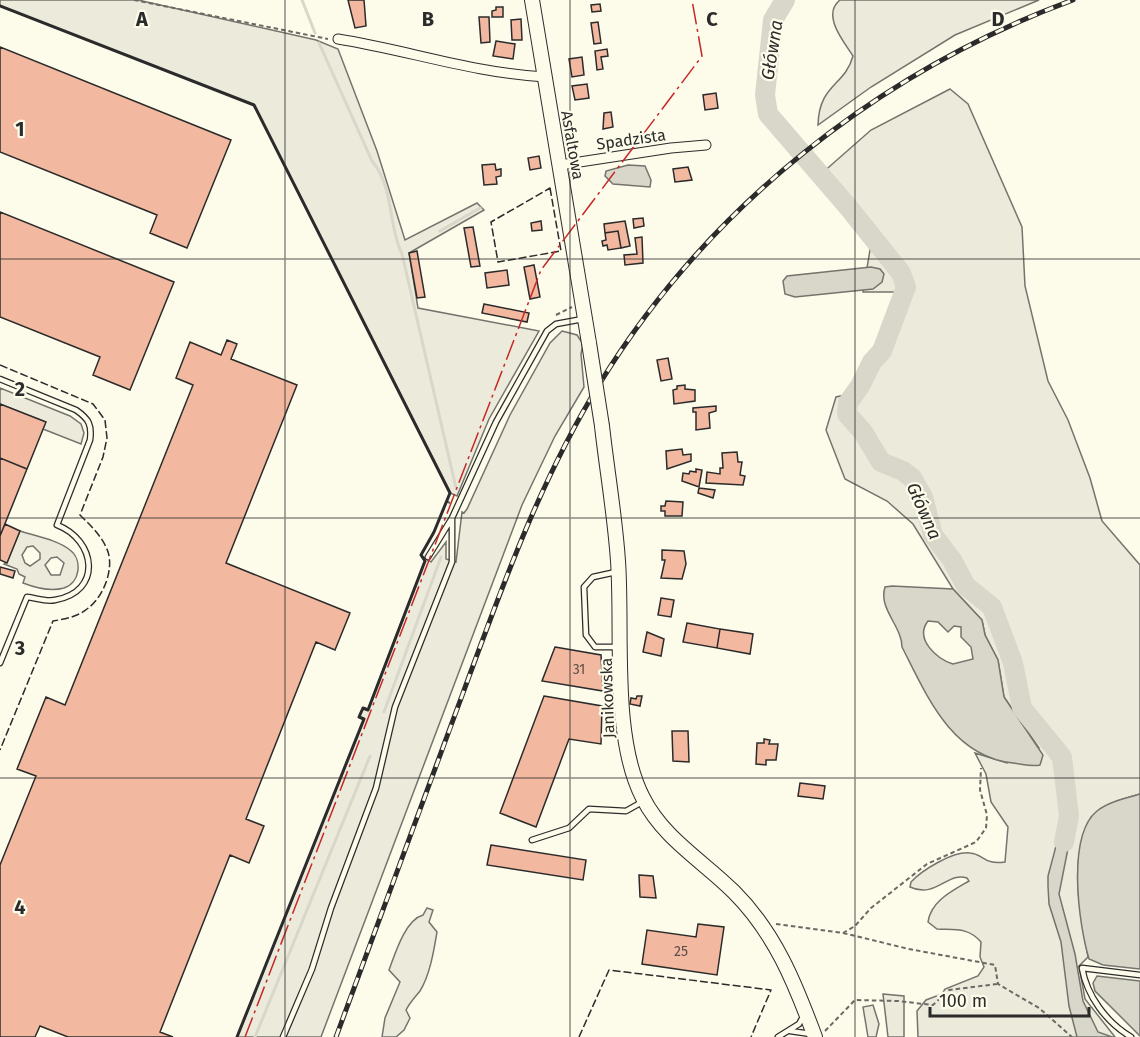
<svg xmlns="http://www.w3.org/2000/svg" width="1140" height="1037" viewBox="0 0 1140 1037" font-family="'Fira Sans',sans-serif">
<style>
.green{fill:#ecebdb;stroke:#74746e;stroke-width:1.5;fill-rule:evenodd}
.water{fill:#d8d7c9;stroke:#74746e;stroke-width:1.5;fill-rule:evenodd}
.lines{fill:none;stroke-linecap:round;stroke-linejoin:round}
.stream{stroke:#d8d7c9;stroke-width:3}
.river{stroke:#d8d7c9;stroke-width:20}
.building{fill:#f2b8a0;stroke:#2b2b2b;stroke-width:1.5}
.lane-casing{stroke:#2b2b2b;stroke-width:7}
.street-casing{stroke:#2b2b2b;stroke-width:11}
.secondary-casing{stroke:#2b2b2b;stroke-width:16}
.path{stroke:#6a6964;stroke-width:2;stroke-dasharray:4.5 3;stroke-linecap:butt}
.lane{stroke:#fdfbea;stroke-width:4.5}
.street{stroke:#fdfbea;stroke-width:9}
.secondary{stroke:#fdfbea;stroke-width:14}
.rail-casing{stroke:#2b2b2b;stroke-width:5}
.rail{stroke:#fdfbea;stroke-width:3;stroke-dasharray:9;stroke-linecap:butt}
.secondary-bridge-casing{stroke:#2b2b2b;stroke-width:16;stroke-linecap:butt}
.secondary-bridge{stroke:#fdfbea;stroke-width:14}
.fence{stroke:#2b2b2b;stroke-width:1.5;stroke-dasharray:8 3;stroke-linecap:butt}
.wall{stroke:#2b2b2b;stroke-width:3}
.power{stroke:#c62828;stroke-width:1.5;stroke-dasharray:21 4.5 3 4.5;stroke-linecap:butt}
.grid{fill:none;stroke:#2b2b2b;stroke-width:1.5;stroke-opacity:0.55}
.labels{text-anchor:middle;stroke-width:4.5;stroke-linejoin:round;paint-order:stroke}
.number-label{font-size:14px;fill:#5d4e48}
.street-label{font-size:16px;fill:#2b2b2b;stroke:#fdfbea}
.water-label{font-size:18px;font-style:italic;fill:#2b2b2b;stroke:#fdfbea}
.grid-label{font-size:20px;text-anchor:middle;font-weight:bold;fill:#2b2b2b;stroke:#fdfbea;stroke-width:4.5;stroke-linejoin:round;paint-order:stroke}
</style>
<rect width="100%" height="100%" fill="#fdfbea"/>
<!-- green -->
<path class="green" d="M0 0H138L316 40 338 49 377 151 405 240 477 203 484 210 409 253 418 308 539 331 489 419 457 496 450 493 254 105 0 6Z
M840 0H1039L955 35 871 87 818 125C819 84 845 86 853 56 844 42 821 15 840 0Z
M950 89 968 104 1022 227 1025 286 1048 381 1068 420 1090 478 1102 521 1140 565V794L1117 801 1091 817C1068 862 1080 910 1088 957L1079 966 1085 999 1115 1037H918L917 1011 926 1000 942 994 945 989 978 976 984 967 980 957 981 942C968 927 955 930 937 929L928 922C931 901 952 891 969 881L967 878C948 871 936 899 910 887L911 882C922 870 953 851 970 853 984 854 983 865 1005 862L1008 827 991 802 986 774 975 753 1007 763 1039 748 1004 697 998 660 985 635 982 620 953 589 913 524 887 501 845 479 826 430 836 397 850 394 879 348 900 292H863L870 250 864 223 821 174 871 130Z
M562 331 577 335 583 344 581 354 584 387 555 436 522 505 321 1037H237L364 720 359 717 363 708 368 709 425 561 421 555 431 562 446 542V559L456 562 462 512 464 513 467 509 510 415 550 343Z
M0 388 70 416 81 424 84 433 81 444 43 429 45 422 0 404Z
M20 531C34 536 56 539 70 550 83 560 80 583 64 588 50 592 36 588 23 583L25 577 19 574 17 569 4 564 7 562ZM33 546 40 553V559L30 566 25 563 22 555 27 547ZM57 557 64 563 60 575H51L45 565 51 558Z
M427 908 433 910 429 922 437 932C434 950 430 975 420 991 415 997 410 1002 406 1010L410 1018 404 1030 396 1037H382L385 1018 400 982 389 970C395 954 405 920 423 915Z
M883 994 904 996V1037H888Z
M873 1005 879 1024 876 1037H868L863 1007Z"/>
<!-- water -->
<path class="water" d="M628 165 645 166 651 180 650 187 613 184 605 176 606 171Z
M871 267 880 269 884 274 882 282 873 289 795 297 785 294 783 281 787 276Z
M892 586 953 589 982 620 985 635 998 660 1004 697 1043 755 1040 765C1032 767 1022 764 1013 763 951 756 927 696 902 647 902 626 878 609 885 587ZM928 621 938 622 948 632 954 626 961 627V637L971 647 973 659 953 664C937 659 914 639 928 621Z
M1140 794V969L1103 965 1089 959C1079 926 1066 836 1097 811 1108 802 1126 798 1140 794Z
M1064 816 1074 818 1059 894 1075 954 1083 1001 1098 1032 1112 1037H1077L1069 1006 1061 942 1049 904 1048 886V876Z
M1097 976 1140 981V1036L1095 991 1093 983Z"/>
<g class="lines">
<!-- stream -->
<path class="stream" d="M302 0 315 33
M319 43 372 161C394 187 388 226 402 254L456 488
M440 231 480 208
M384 712 441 557
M255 1037 370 756"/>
<!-- river -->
<path class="river" d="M785 0 773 20 765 95 768 114 849 208 901 273 906 287 882 351 872 362 860 386 848 403 847 414 863 432 881 462 903 471 912 478 923 497 933 535 952 560 966 586 992 607 1013 663 1022 708 1062 757 1069 816 1064 842"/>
</g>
<!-- building -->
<path class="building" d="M348 0H364L366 26 355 28Z
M600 4 601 11 592 12 591 5Z
M496 7H503V17H492V11L496 10Z
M479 17H489L490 42 481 43Z
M521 19 522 40H512L511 20Z
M598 22 601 43 594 44 591 23Z
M496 41 515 44 513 59 493 56Z
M0 47 231 140 187 248 150 233 157 215 0 152Z
M607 49 608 56 601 57 603 69 597 70 595 51Z
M582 57 584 75 572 77 569 59Z
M587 84 589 98 575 100 572 86Z
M716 93 718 108 705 110 703 95Z
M611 112 613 127 603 129 604 113Z
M539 156 541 168 530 170 528 158Z
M495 164 496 170 501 169V176L496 177 497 184 484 185 482 165Z
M688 167 692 180 675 182 673 169Z
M0 212 174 282 130 390 93 375 100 357 0 317Z
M643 218 644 226 634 228 633 219Z
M541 221 542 230 532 231 531 223Z
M625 221 630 246 621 248 618 231 605 233 604 224Z
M473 227 480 266 471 267 464 228Z
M618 231 621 248 608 250 607 245 603 246 602 241 606 240 605 233Z
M642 237 643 263 625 265 624 255 637 254 635 238Z
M417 251 425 297 417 298 409 253Z
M534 265 540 297 530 299 524 267Z
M507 270 509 285 487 288 485 273Z
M484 304 529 313 527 322 482 313Z
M227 340 237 344 231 359 297 385 226 563 350 613 335 650 316 642 246 819 264 826 249 863 230 855 160 1032 173 1037H68L40 1026 35 1037H0V865L36 776 17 769 46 697 65 705 193 385 176 378 190 342 221 355Z
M668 358 672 379 661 381 657 360Z
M685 385V389L695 390V401L674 404 673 390 677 389V386Z
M0 404 46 422 27 469 0 458Z
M716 406V411L709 413 710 428 696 430V412H693V408Z
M682 449 683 455 691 454V461L667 469 666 451Z
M737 452 738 462H742L740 475 745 476 743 485 706 483 707 472 720 474V468H723L722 453Z
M0 458 27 469 0 536Z
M696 469 702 470 699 487 682 481 683 473 689 474 690 471 696 472Z
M699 488 715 490 713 498 698 493Z
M666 501 683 502 682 516H665V511H661V506H665Z
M5 524 20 531 7 563 0 560V536Z
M662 550 684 551 686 564 682 579 661 578 665 560H662Z
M0 567 15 571 13 578 0 574Z
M661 598 674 600 671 617 658 615Z
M687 623 720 629 717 648 683 642Z
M720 629 753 634 750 654 717 648Z
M647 632 664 639 661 656 643 652Z
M555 647 601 655 603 691 542 681Z
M544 696 602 706 601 744 569 739 536 827 500 813Z
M637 696H642L640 706 630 704 631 698 636 699Z
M672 731H688L689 762 673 761Z
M764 739 770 740 769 744H778L776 760H766V765L756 764 757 743H764Z
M800 783 825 786 823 799 798 796Z
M491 845 586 860 583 880 487 865Z
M639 875 653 876 656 898 640 897Z
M698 924 724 927 717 975 642 964 647 930 696 937Z"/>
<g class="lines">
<!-- lane casing -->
<g class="lane-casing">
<path id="lane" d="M0 379 76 410C89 419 92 425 90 440L57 525C96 540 103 592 55 600 46 602 36 598 27 597L0 663
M428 557 452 518
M616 572 593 577 584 587 586 635 595 647H618
M532 840 569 828 589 809 626 811 642 802
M790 1031 811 1034
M283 1037 312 969 331 908 376 788 395 707 452 562V518L496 422 547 331 556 324 583 319
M778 1037 799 1024 804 1015
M1131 1037C1106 1022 1087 996 1082 968L1140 975"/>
</g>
<!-- street casing -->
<g class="street-casing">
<path id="street" d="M338 39C407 50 474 73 545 77
M560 165 671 148 706 145"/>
</g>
<!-- secondary casing -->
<g class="secondary-casing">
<path id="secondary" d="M532 0 589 343
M602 426C607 471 615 516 618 561 623 631 611 737 643 798 663 838 703 861 734 892 775 933 795 983 815 1037"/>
</g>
<!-- path -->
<path class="path" d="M134 0 328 39
M556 315 572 307
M446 501 452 504
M776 924 843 933 855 926 871 908 927 864 976 842 986 828 987 815 980 790 981 768
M843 933 909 949 995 965 998 984 1039 1008 1072 1037
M825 1031 855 1000 898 1001 933 1005 949 990 997 984"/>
<!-- lane -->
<use href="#lane" class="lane"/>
<!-- street -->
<use href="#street" class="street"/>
<!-- secondary -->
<use href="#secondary" class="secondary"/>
<!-- rail casing -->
<g class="rail-casing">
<path id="rail" d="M336 1037C378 922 421 808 463 693 502 587 540 480 600 383 708 207 880 71 1073 0"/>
</g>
<!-- rail -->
<use href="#rail" class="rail"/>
<!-- secondary-bridge casing -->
<g class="secondary-bridge-casing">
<path id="secondary-bridge" d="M589 343 602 426"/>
</g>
<!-- secondary-bridge -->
<use href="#secondary-bridge" class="secondary-bridge"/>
<!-- fence -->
<path class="fence" d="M550 188 561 251 498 262 491 222Z
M0 365 93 404 105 420 107 438 103 457 80 515C90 525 100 534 106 547 116 566 104 597 87 609 77 617 65 619 53 621L0 750
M579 1037 609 970 771 990 751 1037"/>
<!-- wall -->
<path class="wall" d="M0 6 254 105 450 493 434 532 421 555 425 561 368 710 363 708 359 717 364 719 237 1037"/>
<!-- power -->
<path class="power" d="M245 1037 541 270 702 56 692 0"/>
</g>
<!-- grid -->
<path class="grid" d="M285 0V1037M570 0V1037M855 0V1037M0 259H1140M0 518H1140M0 778H1140"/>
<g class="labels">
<!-- number labels -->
<g class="number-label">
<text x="579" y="674">31</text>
<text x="681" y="956">25</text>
</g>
<!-- street labels -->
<g class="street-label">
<text transform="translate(631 139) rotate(-8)" y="6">Spadzista</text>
<text transform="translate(573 145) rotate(80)" y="6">Asfaltowa</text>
<text transform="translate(607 698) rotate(-92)" y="6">Janikowska</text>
</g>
<!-- water labels -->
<g class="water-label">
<text transform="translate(772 50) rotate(-81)" y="6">Główna</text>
<text transform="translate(924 511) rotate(66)" y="6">Główna</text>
</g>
</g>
<g class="grid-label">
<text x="142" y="26">A</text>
<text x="428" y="26">B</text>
<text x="712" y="26">C</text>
<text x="998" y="26">D</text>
<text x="20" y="136">1</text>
<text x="20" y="396">2</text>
<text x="20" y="655">3</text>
<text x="20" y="914">4</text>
</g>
<!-- scale -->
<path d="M930 1007v9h159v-9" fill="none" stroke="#2b2b2b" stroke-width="3"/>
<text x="939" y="1007" font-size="18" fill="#2b2b2b" stroke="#fdfbea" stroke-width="4.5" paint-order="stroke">100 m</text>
</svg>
